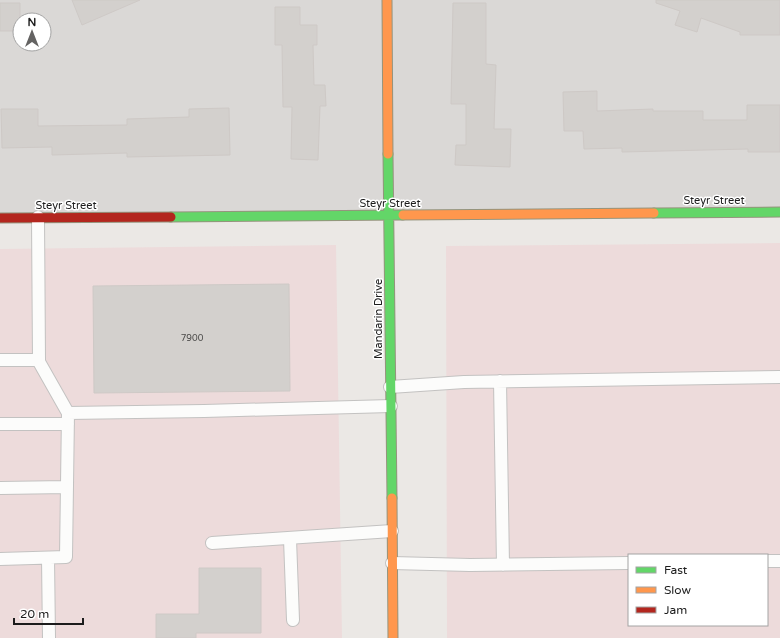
<svg xmlns="http://www.w3.org/2000/svg" width="780" height="638" viewBox="0 0 780 638" font-family="'Varela Round',sans-serif">
<style>
.residential{fill:#dad8d6;fill-rule:evenodd}
.commercial{fill:#eddbdb;fill-rule:evenodd}
.building{fill:#d3d0cd;stroke:#cec9c6}
.lines{fill:none;stroke-linecap:round;stroke-linejoin:round}
.lane-casing{stroke:#c3c2c1;stroke-width:14}
.fast-casing{stroke:#95947d;stroke-width:11}
.slow-casing{stroke:#95947d;stroke-width:11}
.jam-casing{stroke:#95947d;stroke-width:11}
.lane{stroke:#fcfcfb;stroke-width:12}
.fast{stroke:#63d668;stroke-width:9}
.slow{stroke:#ff974d;stroke-width:9}
.jam{stroke:#b3261e;stroke-width:9}
.labels{text-anchor:middle;stroke-width:3;stroke-linejoin:round;paint-order:stroke}
.number-label{font-size:9px;fill:#4a4948}
.street-label{font-size:11px;fill:#1c1c1c;stroke:#fff}
</style>
<rect width="100%" height="100%" fill="#ebe8e5"/>
<!-- residential -->
<path class="residential" d="M0 0H780V211L0 218ZM20 20H44V44H20Z"/>
<!-- commercial -->
<path class="commercial" d="M780 243V638H447L446 246ZM629 555H767V625H629Z
M336 245 342 638H0V249Z"/>
<!-- building -->
<path class="building" d="M72 0H140L82 25Z
M656 0H780V35H740V32L701 18 697 32 675 25 680 11 656 3Z
M0 3H20V31H0Z
M453 3H486V64L496 65 494 129H511L510 167 455 165 456 145H466V104H451Z
M275 7H300V25H317V45H313L314 85H325L326 106H320L318 160 291 159 292 107H283L282 45H275Z
M597 91V111L653 109V111H703V120H747V105H780V152H748V149L622 152V148L584 149 583 131H564L563 92Z
M229 108 230 155 127 157V153L52 155V147L2 148 1 109H38V126L127 125V119L189 117V109Z
M289 284 290 391 94 393 93 286Z
M199 568H261V633H196V638H156V614H199Z"/>
<g class="lines">
<!-- lane casing -->
<g class="lane-casing">
<path id="lane" d="M0 360H39L38 217
M38 360 68 413 204 411 391 406
M500 381 503 565
M390 387 464 382 780 377
M0 424H68
M0 488 67 487
M290 539 293 620
M212 543 392 531
M48 558 49 638
M0 559 66 557 68 413
M767 561H780
M392 563 470 565 629 563"/>
</g>
<!-- fast casing -->
<g class="fast-casing">
<path id="fast" d="M388 154 392 498
M654 213 780 212
M171 217 403 215"/>
</g>
<!-- slow casing -->
<g class="slow-casing">
<path id="slow" d="M387 0 388 154
M403 215 654 213
M392 498 393 638"/>
</g>
<!-- jam casing -->
<g class="jam-casing">
<path id="jam" d="M0 218 171 217"/>
</g>
<!-- lane -->
<use href="#lane" class="lane"/>
<!-- fast -->
<use href="#fast" class="fast"/>
<!-- slow -->
<use href="#slow" class="slow"/>
<!-- jam -->
<use href="#jam" class="jam"/>
</g>
<g class="labels">
<!-- number labels -->
<g class="number-label">
<text x="192" y="341">7900</text>
</g>
<!-- street labels -->
<g class="street-label">
<text x="714" y="204">Steyr Street</text>
<text x="390" y="207">Steyr Street</text>
<text x="66" y="209">Steyr Street</text>
<text transform="translate(378 319) rotate(-90)" y="4">Mandarin Drive</text>
</g>
</g>
<!-- legend -->
<rect x="628" y="554" width="140" height="72" fill="#ffffff" stroke="#a4a4a4"/>
<rect x="636" y="567" width="20" height="6" fill="#63d668" stroke="#a4a4a4"/>
<text x="664" y="574" font-size="12" fill="#1c1c1c">Fast</text>
<rect x="636" y="587" width="20" height="6" fill="#ff974d" stroke="#a4a4a4"/>
<text x="664" y="594" font-size="12" fill="#1c1c1c">Slow</text>
<rect x="636" y="607" width="20" height="6" fill="#b3261e" stroke="#a4a4a4"/>
<text x="664" y="614" font-size="12" fill="#1c1c1c">Jam</text>
<!-- north arrow -->
<g transform="translate(32 32)"><circle r="19" fill="#ffffff" stroke="#a4a4a4"/>
<path d="M0-3L7 15L0 10L-7 15Z" fill="#646362"/>
<text y="-6" font-size="11" font-weight="bold" text-anchor="middle" fill="#1c1c1c">N</text>
</g>
<!-- scale -->
<path d="M14 618v6h69v-6" fill="none" stroke="#1c1c1c" stroke-width="2"/>
<text x="20" y="618" font-size="12" fill="#1c1c1c" stroke="#ffffff" stroke-width="3" paint-order="stroke">20 m</text>
</svg>
